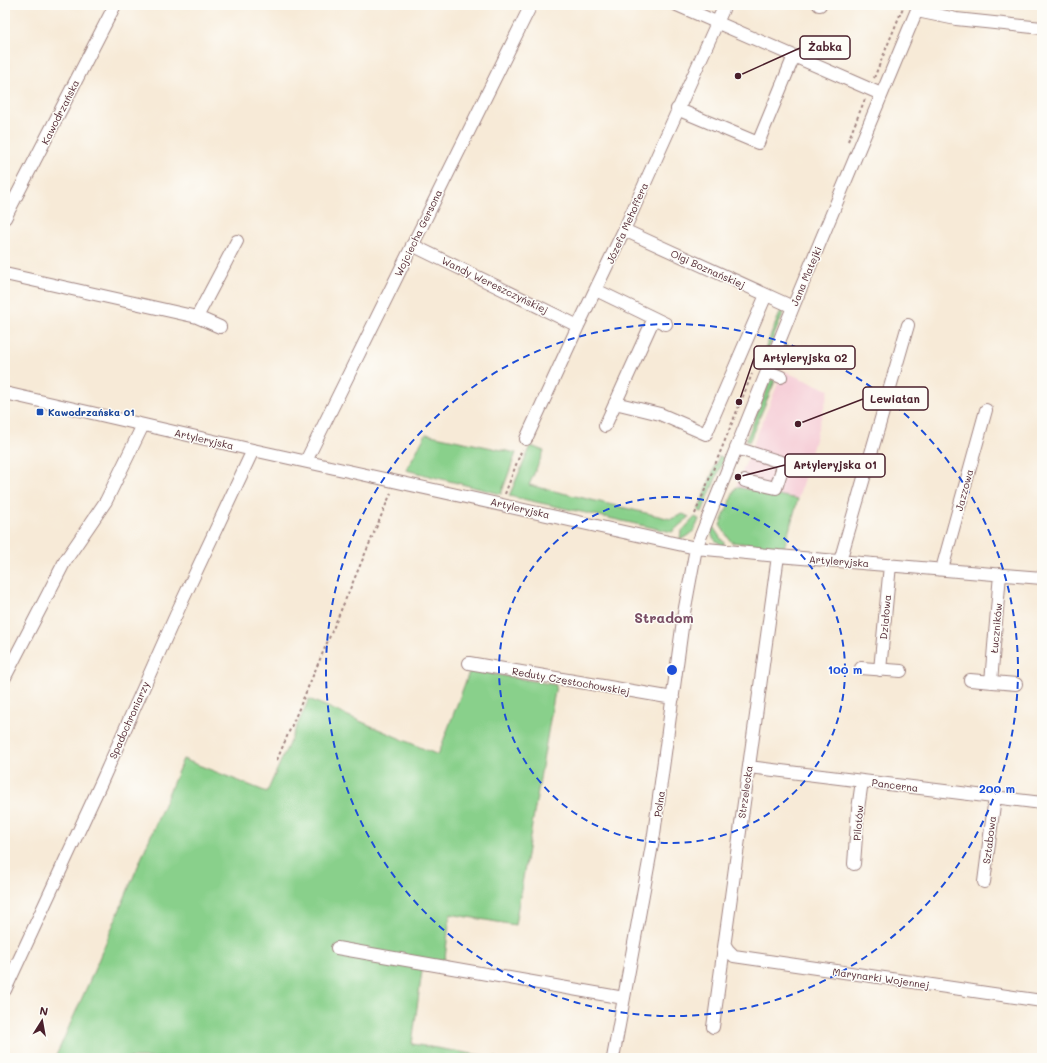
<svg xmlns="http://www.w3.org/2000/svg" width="1047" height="1063" viewBox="0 0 1047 1063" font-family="Mali,sans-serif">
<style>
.built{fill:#f6cfd8}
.green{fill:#89d08b;stroke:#6a785b}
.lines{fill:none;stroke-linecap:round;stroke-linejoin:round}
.minor-casing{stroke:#a08481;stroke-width:14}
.path{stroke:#a08481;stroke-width:2;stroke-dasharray:3 3;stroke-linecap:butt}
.minor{stroke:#fff;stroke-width:12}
.ring{fill:none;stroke:#1d4ed8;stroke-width:2;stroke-dasharray:7 5}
.transit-dot{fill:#1a4fb4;stroke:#fdfcf7;stroke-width:1.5}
.labels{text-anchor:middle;stroke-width:3;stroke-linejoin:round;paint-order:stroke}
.street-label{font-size:10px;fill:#4a1f2b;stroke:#fdfcf7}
.transit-label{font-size:10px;font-weight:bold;fill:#164399;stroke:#fdfcf7;text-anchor:start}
.district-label{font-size:14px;font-weight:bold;fill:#794d64;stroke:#fdfcf7}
.centre{fill:#1d4ed8;stroke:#fdfcf7;stroke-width:2}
.ring-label{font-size:12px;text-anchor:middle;font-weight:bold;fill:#1d4ed8;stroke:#fdfcf7;stroke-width:3;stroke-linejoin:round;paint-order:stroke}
.leader{fill:none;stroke:#4a1f2b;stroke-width:1.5}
.callout-dot{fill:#4a1f2b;stroke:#fdfcf7;stroke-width:1.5}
.callout{fill:#fdfcf7;stroke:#4a1f2b;stroke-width:1.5}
.callout-label{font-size:11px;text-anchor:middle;font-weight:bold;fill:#4a1f2b}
</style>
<rect width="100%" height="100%" fill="#fdfcf7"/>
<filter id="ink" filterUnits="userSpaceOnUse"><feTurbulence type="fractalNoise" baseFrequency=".025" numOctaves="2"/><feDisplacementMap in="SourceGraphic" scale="8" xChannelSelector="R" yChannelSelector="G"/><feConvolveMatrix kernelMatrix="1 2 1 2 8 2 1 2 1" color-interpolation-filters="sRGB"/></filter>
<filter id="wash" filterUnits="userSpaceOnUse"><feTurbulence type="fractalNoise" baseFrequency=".012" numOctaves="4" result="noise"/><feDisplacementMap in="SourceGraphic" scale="16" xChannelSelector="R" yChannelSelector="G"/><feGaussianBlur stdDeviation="0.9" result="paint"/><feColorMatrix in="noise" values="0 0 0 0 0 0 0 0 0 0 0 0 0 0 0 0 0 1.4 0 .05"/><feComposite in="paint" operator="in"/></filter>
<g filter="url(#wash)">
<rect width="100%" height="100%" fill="#f7ead7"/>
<!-- built -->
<path class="built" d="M783 371 829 390 798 499 736 487Z"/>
<!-- green -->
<path class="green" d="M782 308 784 310 783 314 765 358 761 359Z
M785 345 789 346 780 369 777 367V364Z
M771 379 775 381 749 442 746 440Z
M426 434 516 453 501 494 406 470Z
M531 446 544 451 529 485 671 519 683 514 689 517 672 532 509 496Z
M719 456 724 458 702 512 698 511Z
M736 487 798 499 784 548 731 542 720 525Z
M695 517 699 519C695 530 692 536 680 539L681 532Z
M711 524 724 543V546C713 541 710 535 711 524Z
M470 670 556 685 515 925 450 914 445 959 423 964 412 1044 497 1058H55L90 980 183 759 267 792 309 699 438 755Z"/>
</g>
<g filter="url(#ink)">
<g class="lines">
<!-- minor casing -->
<g class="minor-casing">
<path id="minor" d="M677 5 881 94
M819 5H820
M917 11 956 19 1042 28
M677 109 758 143 794 56
M5 218 115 5
M624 230 793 307
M412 245 578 326
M5 274 197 317 237 241
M596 290 666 324
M197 317 220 327
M767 371 781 377
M5 393 253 450 696 548 778 556 1042 578
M615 403 660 414 706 434 766 295
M605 426 654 318
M526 439 578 326 624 230 725 5
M736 448 784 463 776 488 745 481
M306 461 531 5
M840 561 908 325
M942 569 986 410
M469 663 673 698
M861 668 901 671
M880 670 890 565
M5 677 65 561 106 501 143 425
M970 680 1016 684
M991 682 1000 574
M749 767 1042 803
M854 864 858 809 862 781
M984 882 995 797
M725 945 728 950 734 956 1042 1001
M337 948 624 998
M5 990 101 783 179 608 253 450
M713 1027 778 556
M613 1058 654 834 684 613 696 548 793 307 919 5"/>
</g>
<!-- path -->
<path class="path" d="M874 78 904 5
M848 141 865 99
M505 494 522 449
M695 514 752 374
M277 760 391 493"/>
<!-- minor -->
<use href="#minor" class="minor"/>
</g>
</g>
<!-- distance rings -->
<g class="ring">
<circle cx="672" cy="670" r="173"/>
<circle cx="672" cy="670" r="346"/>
</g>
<!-- markers -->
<rect class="transit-dot" x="36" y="408" width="8" height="8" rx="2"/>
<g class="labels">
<!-- street labels -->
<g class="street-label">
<text transform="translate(60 112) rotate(-63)" y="4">Kawodrzańska</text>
<text transform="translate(627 223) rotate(-66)" y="4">Józefa Mehoffera</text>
<text transform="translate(418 233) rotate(-64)" y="4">Wojciecha Gersona</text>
<text transform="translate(708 269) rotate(24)" y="4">Olgi Boznańskiej</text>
<text transform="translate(806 276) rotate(-67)" y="4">Jana Matejki</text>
<text transform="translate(495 285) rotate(26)" y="4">Wandy Wereszczyńskiej</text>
<text transform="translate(204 439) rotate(13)" y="4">Artyleryjska</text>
<text transform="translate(964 490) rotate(-75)" y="4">Jazzowa</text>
<text transform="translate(520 508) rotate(13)" y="4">Artyleryjska</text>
<text transform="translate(839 561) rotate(4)" y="4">Artyleryjska</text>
<text transform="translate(885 617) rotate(-85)" y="4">Działowa</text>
<text transform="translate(996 628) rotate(-85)" y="4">Łuczników</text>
<text transform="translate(571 681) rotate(10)" y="4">Reduty Częstochowskiej</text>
<text transform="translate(129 720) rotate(-66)" y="4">Spadochroniarzy</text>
<text transform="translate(895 785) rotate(7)" y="4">Pancerna</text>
<text transform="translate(745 792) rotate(-82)" y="4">Strzelecka</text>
<text transform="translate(659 804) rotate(-82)" y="4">Polna</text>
<text transform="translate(858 823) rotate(-85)" y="4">Pilotów</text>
<text transform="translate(989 840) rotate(-83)" y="4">Sztabowa</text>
<text transform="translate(881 978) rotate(8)" y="4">Marynarki Wojennej</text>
</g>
<!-- transit labels -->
<g class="transit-label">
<text x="48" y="416">Kawodrzańska 01</text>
</g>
<!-- district labels -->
<g class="district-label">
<text x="664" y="623">Stradom</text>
</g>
</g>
<circle cx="672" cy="670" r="6" class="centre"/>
<g class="ring-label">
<text x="845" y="674">100 m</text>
<text x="997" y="793">200 m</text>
</g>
<!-- callouts -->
<path class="leader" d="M738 76L800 48M739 402L754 358M798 424L863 399M738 477L785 465"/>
<g class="callout-dot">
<circle cx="738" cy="76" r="4"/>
<circle cx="739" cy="402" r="4"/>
<circle cx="798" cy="424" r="4"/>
<circle cx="738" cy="477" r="4"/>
</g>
<g class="callout">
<rect x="800" y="36" width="50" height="23" rx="4"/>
<rect x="754" y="346" width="101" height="23" rx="4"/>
<rect x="863" y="387" width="65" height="23" rx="4"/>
<rect x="785" y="454" width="100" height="23" rx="4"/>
</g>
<g class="callout-label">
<text x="825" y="51">Żabka</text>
<text x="805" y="362">Artyleryjska 02</text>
<text x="895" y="403">Lewiatan</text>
<text x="835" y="469">Artyleryjska 01</text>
</g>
<!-- margin -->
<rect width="1047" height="1063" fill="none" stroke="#fdfcf7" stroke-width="20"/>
<!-- north arrow -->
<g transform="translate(42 1021) rotate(11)" stroke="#fdfcf7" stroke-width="3" paint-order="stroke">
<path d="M0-3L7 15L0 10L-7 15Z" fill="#4a1f2b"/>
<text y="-6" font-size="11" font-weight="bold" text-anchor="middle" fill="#4a1f2b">N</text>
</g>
</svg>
